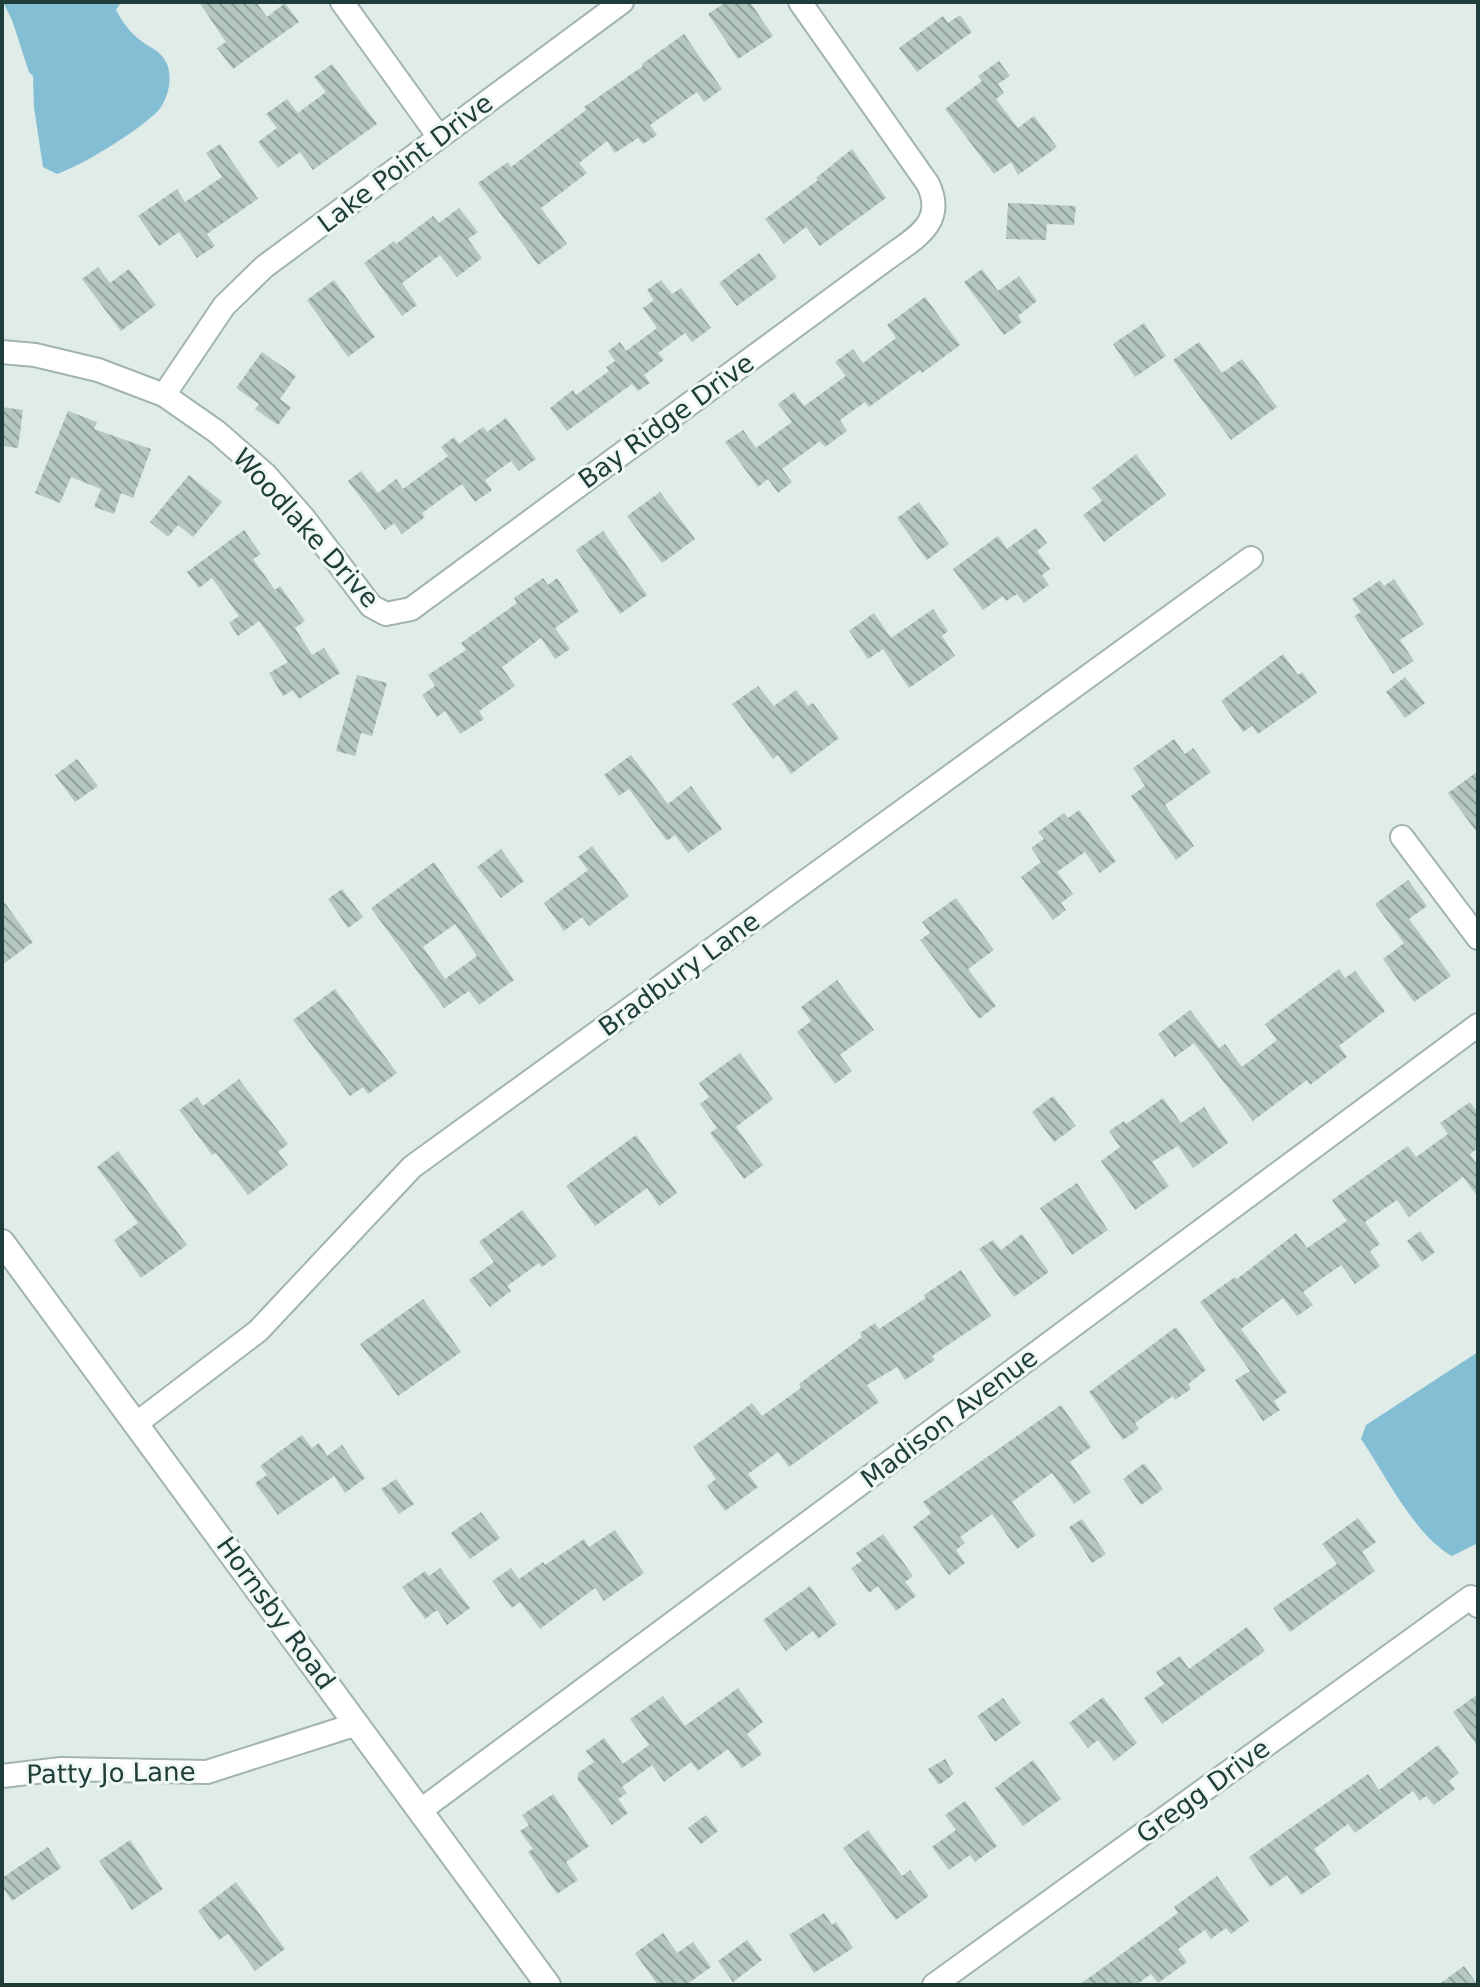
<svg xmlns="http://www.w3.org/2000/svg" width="1480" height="1987" viewBox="0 0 1480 1987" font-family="'DejaVu Sans',sans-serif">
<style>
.water{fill:#84bed5}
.building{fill:url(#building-back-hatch);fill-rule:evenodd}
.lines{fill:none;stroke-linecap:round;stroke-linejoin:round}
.minor-casing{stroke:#a2b4b0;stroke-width:26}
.tertiary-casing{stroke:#a2b4b0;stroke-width:28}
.minor{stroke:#fff;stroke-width:22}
.tertiary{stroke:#fff;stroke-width:24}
.labels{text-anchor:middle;stroke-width:6;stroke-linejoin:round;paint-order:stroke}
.street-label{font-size:26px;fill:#1f3d39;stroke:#f0f8f5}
</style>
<defs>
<pattern id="building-back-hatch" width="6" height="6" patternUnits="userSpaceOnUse" patternTransform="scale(2)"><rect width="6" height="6" fill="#b5c7c1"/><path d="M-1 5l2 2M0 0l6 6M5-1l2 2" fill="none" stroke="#93a39e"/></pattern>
</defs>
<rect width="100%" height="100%" fill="#e0ece8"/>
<!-- water -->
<path class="water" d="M3 2H121L116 10C122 22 133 36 144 43 153 49 162 52 167 64 173 78 168 100 158 111 138 131 83 165 57 174L43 167 34 107 33 76 29 72 12 20Z
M1478 1352V1543L1452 1556C1414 1535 1385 1474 1361 1439L1366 1425Z"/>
<!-- building -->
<path class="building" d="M199 2H256L267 17 285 3 299 22 233 69 217 48 226 42Z
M726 2H750L773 36 738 59 708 14Z
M960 15 972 32 917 72 899 48 943 16 948 23Z
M684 34 722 89 704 102 697 92 650 125 657 135 643 144 638 138 615 153 607 141 579 163 587 173 541 208 567 244 538 265 478 183 508 162 511 167 586 110 584 107 643 66 642 64Z
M999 61 1010 76 998 84 1004 93 996 99 1018 128 1034 116 1057 147 1018 175 1011 162 994 174 945 109 982 81 978 76Z
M332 64 377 124 313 170 300 152 278 168 258 142 277 128 266 114 287 99 298 113 326 92 314 77Z
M220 144 258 199 207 234 215 246 197 258 179 232 159 246 138 216 177 189 185 202 222 177 206 153Z
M852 149 886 198 820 246 806 227 784 244 765 219 818 180 816 178Z
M1008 203 1076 206 1074 225 1047 224 1046 240 1006 239Z
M459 208 478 232 468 239 482 258 457 277 440 255 402 283 417 305 402 316 364 263 394 241 396 244 433 216 439 223Z
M759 253 777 277 737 306 719 283Z
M98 267 110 283 129 269 156 305 121 331 82 279Z
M982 269 998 291 1019 276 1037 301 1018 316 1022 322 1004 335 964 282Z
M334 280 375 337 348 357 307 300Z
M661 280 672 294 681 288 711 328 692 342 685 333 658 353 664 360 644 375 650 383 638 391 632 384 567 431 550 408 573 390 576 395 609 371 606 367 615 361 608 351 620 342 626 351 657 328 643 308 654 300 647 290Z
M925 297 960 345 922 373 920 370 869 407 865 402 840 420 847 431 825 447 820 441 782 469 792 482 778 493 768 479 758 487 725 442 743 430 756 448 792 422 778 404 794 392 804 406 846 376 835 362 853 349 863 363 896 338 887 325Z
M1144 323 1166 356 1135 377 1113 344Z
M1199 342 1222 373 1242 359 1277 407 1231 440 1173 360Z
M262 352 296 376 280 399 291 407 278 425 255 409 259 404 236 388Z
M2 407 23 410 18 448 2 446Z
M68 411 97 422 94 429 151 449 133 498 121 493 114 514 94 507 101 489 71 477 60 503 35 493Z
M506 418 536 459 519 471 511 461 485 480 492 490 475 502 462 484 422 513 425 517 402 534 394 523 385 530 348 481 361 471 378 493 396 479 403 489 448 456 441 447 454 437 459 444 483 427 487 432Z
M1136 454 1166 495 1104 542 1083 515 1102 501 1092 488Z
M189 475 222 502 193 537 178 525 168 537 150 522Z
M660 492 695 539 662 563 627 516Z
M919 502 949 544 927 560 897 518Z
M1036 528 1047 543 1037 551 1050 569 1042 575 1049 585 1024 603 1017 594 1006 601 1003 596 983 610 953 569 998 536 1007 549Z
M244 530 261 554 253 559 275 590 280 586 305 621 295 628 312 655 324 648 340 673 299 699 293 690 283 696 269 673 288 662 259 621 238 636 229 623 239 616 212 578 199 588 187 572Z
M603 531 647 595 620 614 576 550Z
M543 578 548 585 557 578 579 611 555 628 570 649 555 659 541 638 502 667 515 686 479 711 484 719 460 734 445 711 437 717 422 695 435 686 428 675 466 650 461 643 517 603 514 598Z
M1394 579 1424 624 1400 640 1414 661 1393 674 1354 616 1361 612 1352 599 1380 580 1384 586Z
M933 609 948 631 942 636 955 656 909 688 883 649 868 659 849 631 874 613 891 638Z
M1283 654 1298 675 1302 672 1317 693 1258 734 1252 726 1243 732 1221 701Z
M357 675 387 683 372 736 361 733 355 756 336 751Z
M1405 677 1425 703 1405 718 1386 692Z
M758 686 774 706 796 690 808 706 813 703 839 738 791 774 778 755 773 759 732 704Z
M1174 739 1185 754 1193 748 1211 772 1165 805 1194 846 1176 860 1131 796 1145 786 1133 768Z
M631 755 668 804 691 786 722 829 688 853 675 835 667 841 629 789 619 796 604 775Z
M77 759 98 786 75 802 55 775Z
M1478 771V834L1448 793Z
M1079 810 1116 861 1100 873 1085 852 1057 872 1073 894 1061 903 1066 910 1053 920 1021 877 1041 862 1031 848 1044 839 1038 832 1064 813 1068 818Z
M592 846 629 896 589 926 582 917 564 931 544 903 588 870 578 857Z
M501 849 524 881 501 898 477 867Z
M434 862 514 980 479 1005 469 991 444 1008 371 908ZM455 924 477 956 445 979 423 947Z
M1408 880 1427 906 1409 919 1451 976 1414 1002 1383 959 1404 943 1375 904Z
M342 889 363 917 348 928 328 899Z
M956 898 994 950 968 969 996 1006 979 1019 920 940 930 933 922 922Z
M2 899 33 942 2 965Z
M1339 969 1345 978 1355 971 1385 1011 1339 1046 1347 1057 1310 1085 1307 1080 1253 1121 1194 1043 1175 1057 1158 1034 1190 1010 1219 1048 1225 1044 1242 1067 1277 1040 1265 1024Z
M837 980 874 1030 840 1055 852 1071 835 1084 797 1032 811 1021 801 1007Z
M335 989 397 1073 368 1094 363 1087 350 1096 293 1020Z
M740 1053 773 1099 736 1127 763 1165 744 1179 710 1133 717 1128 700 1104 709 1097 699 1083Z
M239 1079 288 1144 278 1152 288 1165 248 1195 216 1153 212 1155 179 1110 197 1097 203 1106Z
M1053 1096 1076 1126 1054 1142 1032 1112Z
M1163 1098 1181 1123 1204 1107 1228 1143 1193 1168 1178 1146 1152 1162 1169 1186 1135 1210 1101 1161 1120 1147 1109 1131 1124 1121 1126 1124Z
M1470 1102 1478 1113V1148L1470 1154 1478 1166V1197L1463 1177 1409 1217 1397 1200 1365 1222 1380 1244 1370 1251 1380 1266 1355 1284 1341 1265 1303 1292 1313 1305 1297 1316 1283 1298 1241 1329 1287 1392 1274 1401 1280 1410 1263 1421 1235 1380 1250 1371 1200 1302 1235 1277 1237 1279 1296 1233 1307 1248 1347 1221 1332 1200 1408 1146 1416 1157 1448 1134 1440 1123Z
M636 1135 677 1193 659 1206 647 1188 595 1226 566 1186Z
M118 1151 187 1245 141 1278 114 1240 138 1223 97 1167Z
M1077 1183 1108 1230 1072 1255 1040 1208Z
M522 1210 557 1256 542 1267 539 1263 507 1286 511 1291 490 1307 469 1280 494 1262 479 1242Z
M1420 1231 1435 1252 1422 1262 1407 1241Z
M1022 1234 1049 1272 1014 1297 979 1249 993 1240 1001 1250Z
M961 1270 991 1316 932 1356 935 1360 905 1380 897 1367 867 1385 879 1402 789 1467 778 1452 748 1474 758 1487 725 1511 707 1486 716 1479 693 1447 752 1403 762 1416 801 1388 799 1384 862 1337 860 1333 875 1323 879 1329 926 1298 924 1295Z
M423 1299 461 1352 398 1396 360 1344Z
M1176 1327 1206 1370 1188 1384 1191 1389 1175 1400 1173 1396 1135 1423 1139 1429 1123 1440 1089 1392Z
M1061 1405 1091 1447 1070 1462 1091 1492 1074 1504 1052 1473 1012 1502 1036 1535 1017 1549 992 1514 960 1537 965 1543 956 1550 965 1563 949 1575 913 1527 931 1513 923 1502Z
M302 1435 312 1448 319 1443 327 1456 342 1445 365 1478 345 1493 334 1476 278 1515 255 1483 267 1475 260 1466Z
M1144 1463 1163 1489 1141 1505 1123 1479Z
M396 1479 414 1504 399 1514 381 1489Z
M481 1512 500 1538 470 1559 451 1533Z
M1358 1518 1376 1542 1362 1552 1375 1571 1290 1632 1273 1608 1337 1564 1322 1544Z
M1082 1519 1106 1554 1092 1563 1069 1527Z
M615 1530 644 1573 604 1601 595 1588 540 1629 520 1602 512 1608 492 1581 511 1568 519 1579 543 1562 545 1565 584 1539 589 1547Z
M883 1534 913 1576 905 1582 916 1596 896 1611 878 1586 869 1593 851 1568 862 1561 856 1553Z
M440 1568 470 1608 447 1625 437 1610 425 1619 402 1587 425 1571 429 1576Z
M810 1586 837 1624 818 1639 813 1631 786 1651 763 1620Z
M1247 1627 1265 1651 1162 1724 1144 1698 1164 1684 1156 1672 1180 1656 1189 1669Z
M738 1688 763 1722 747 1734 762 1754 742 1768 728 1749 698 1771 691 1762 664 1782 652 1765 622 1787 627 1793 618 1799 628 1813 612 1825 578 1780V1773L594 1762 586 1751 604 1738 623 1764 649 1745 630 1719 663 1696 685 1726Z
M1478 1694V1747L1453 1712Z
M1103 1697 1137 1743 1114 1761 1098 1740 1088 1748 1069 1723Z
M1003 1698 1021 1723 995 1742 977 1716Z
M1438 1745 1459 1773 1449 1781 1455 1789 1434 1805 1426 1796 1420 1801 1413 1791 1355 1833 1348 1824 1314 1849 1331 1874 1301 1895 1287 1875 1270 1887 1249 1857 1368 1774 1379 1790Z
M945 1759 954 1774 939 1785 928 1769Z
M1033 1760 1061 1799 1023 1826 995 1788Z
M553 1794 589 1846 566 1862 578 1880 557 1894 528 1852 533 1849 520 1831 529 1825 522 1815Z
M965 1801 997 1846 975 1862 970 1855 949 1870 932 1847 956 1830 945 1815Z
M706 1815 718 1831 701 1844 688 1828Z
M868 1830 902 1876 910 1870 929 1896 896 1920 843 1848Z
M130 1840 163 1889 132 1910 99 1861Z
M48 1847 61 1868 12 1901 2 1886V1878Z
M1217 1876 1249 1921 1231 1934 1226 1928 1211 1939 1205 1930 1178 1949 1187 1962 1158 1983 1151 1974 1136 1985H1079L1178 1913 1174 1907Z
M236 1882 285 1949 255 1971 228 1934 219 1940 198 1911Z
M824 1913 832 1925 836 1922 853 1948 814 1973 789 1935Z
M663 1933 677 1953 693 1942 711 1967 686 1985H658L635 1953Z
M747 1940 762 1960 733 1982 718 1961Z
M1464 1966 1478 1985H1438Z"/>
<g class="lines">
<!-- minor casing -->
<g class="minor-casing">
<path id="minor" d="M342 2 439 137
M2 352 35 355 98 370 164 395 217 432 266 475 303 517 371 606 386 614 411 609 885 260C913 239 947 224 928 184L800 2
M164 395 224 306 264 267 622 2
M1402 837 1478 938
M137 1423 258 1331 412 1167 1251 558
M2 1776 61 1769 207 1772 357 1724
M421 1810 1478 1025
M934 1985 1471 1597 1478 1606"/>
</g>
<!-- tertiary casing -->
<g class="tertiary-casing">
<path id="tertiary" d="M2 1242 548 1985"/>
</g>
<!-- minor -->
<use href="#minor" class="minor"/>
<!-- tertiary -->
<use href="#tertiary" class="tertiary"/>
</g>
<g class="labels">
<!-- street labels -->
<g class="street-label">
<text transform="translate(405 163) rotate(-37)" y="9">Lake Point Drive</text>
<text transform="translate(666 421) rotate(-36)" y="9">Bay Ridge Drive</text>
<text transform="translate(306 528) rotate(48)" y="9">Woodlake Drive</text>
<text transform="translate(679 974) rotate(-36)" y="9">Bradbury Lane</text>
<text transform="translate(949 1418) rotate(-37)" y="9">Madison Avenue</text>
<text transform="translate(276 1613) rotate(54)" y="9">Hornsby Road</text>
<text transform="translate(111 1773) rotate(-1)" y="9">Patty Jo Lane</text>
<text transform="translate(1203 1791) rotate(-36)" y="9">Gregg Drive</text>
</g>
</g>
<!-- border -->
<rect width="1480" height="1987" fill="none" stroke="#1f3d39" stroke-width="8"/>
</svg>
